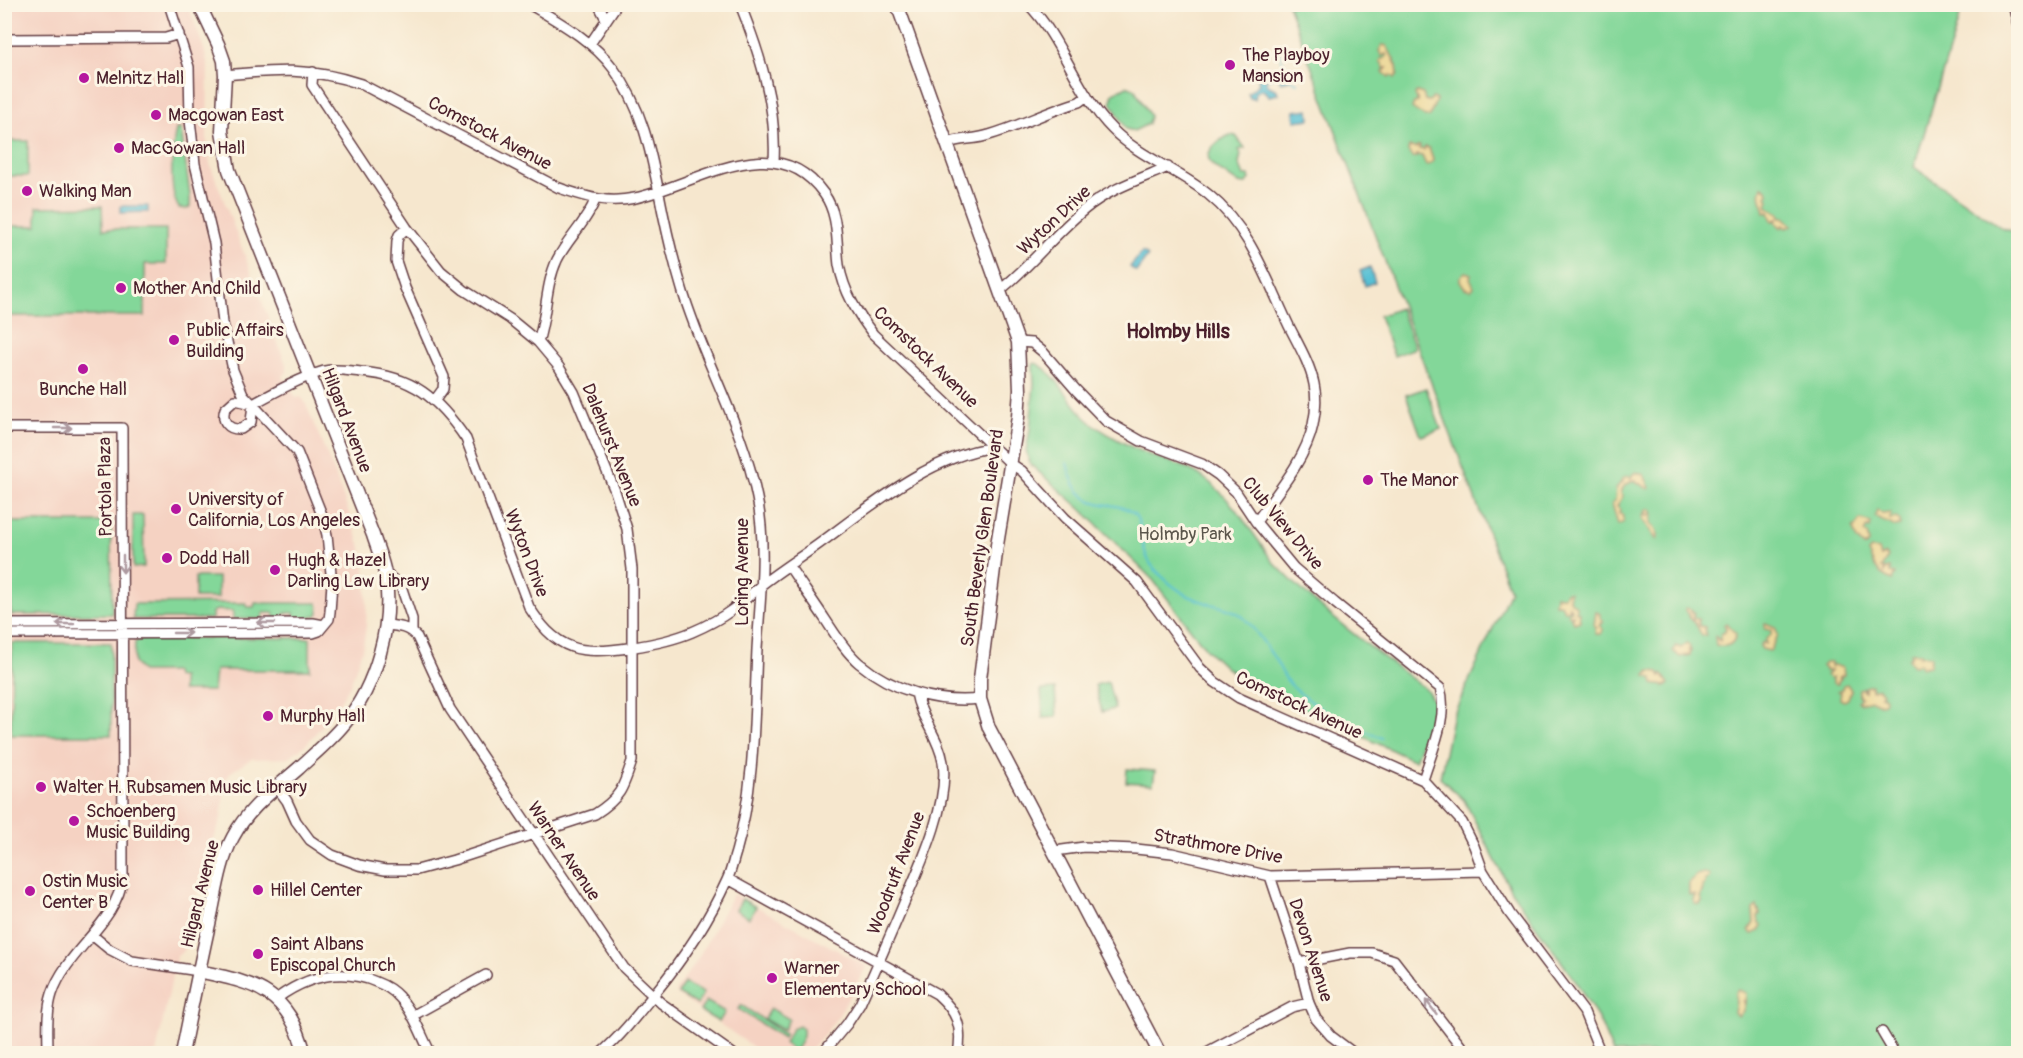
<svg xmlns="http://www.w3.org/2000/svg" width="2023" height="1058" viewBox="0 0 2023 1058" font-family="Pangolin,sans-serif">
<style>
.built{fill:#f5d2c2}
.green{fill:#83d799;stroke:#667b62;stroke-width:1.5}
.sand{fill:#eeda9e;stroke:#9c7c64;stroke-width:1.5}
.water{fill:#57c0d4;stroke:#507080;stroke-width:1.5}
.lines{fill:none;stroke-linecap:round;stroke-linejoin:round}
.stream{stroke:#57c0d4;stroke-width:2}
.street-casing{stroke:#643d43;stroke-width:12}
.secondary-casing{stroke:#643d43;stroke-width:15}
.street{stroke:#fff;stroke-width:9}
.secondary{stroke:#fff;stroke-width:12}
.oneway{stroke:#ae9aa0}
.poi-dot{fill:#b5179e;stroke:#fcf5e5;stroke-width:2}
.labels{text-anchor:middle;stroke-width:6;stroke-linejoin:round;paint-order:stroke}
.poi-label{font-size:18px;fill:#4a1f2b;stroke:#fcf5e5;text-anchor:start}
.street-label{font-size:18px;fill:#4a1f2b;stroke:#fcf5e5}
.park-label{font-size:18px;fill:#5b564c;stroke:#fcf5e5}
.neighbourhood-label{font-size:20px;font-weight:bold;fill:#4a1f2b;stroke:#fcf5e5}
</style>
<rect width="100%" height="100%" fill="#fcf5e5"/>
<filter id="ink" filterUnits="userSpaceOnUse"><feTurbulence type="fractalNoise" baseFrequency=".0167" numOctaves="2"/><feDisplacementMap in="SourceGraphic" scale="12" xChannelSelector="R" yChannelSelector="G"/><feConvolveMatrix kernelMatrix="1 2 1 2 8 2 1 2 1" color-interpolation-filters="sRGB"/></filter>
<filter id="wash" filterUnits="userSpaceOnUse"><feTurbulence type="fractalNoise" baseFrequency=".008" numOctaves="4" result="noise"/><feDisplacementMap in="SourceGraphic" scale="24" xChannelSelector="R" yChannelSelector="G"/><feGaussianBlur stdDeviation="1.35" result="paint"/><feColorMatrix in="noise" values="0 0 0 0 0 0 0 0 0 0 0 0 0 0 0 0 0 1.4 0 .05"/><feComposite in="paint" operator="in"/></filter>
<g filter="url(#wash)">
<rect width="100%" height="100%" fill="#f6e7ce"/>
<!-- built -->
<path class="built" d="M5 5H188L204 49 208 66 207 141 210 164 287 367V372L283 376 296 398 300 397 304 400 335 474 360 544 365 564 367 605 366 626 363 647 350 685 331 716 305 745 288 758 251 759 231 772 226 779 221 819 202 872 184 951 177 955 156 1053 5 1054Z
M733 894 867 966 839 1015 822 1037 806 1053H762L676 994V990L697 960Z"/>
<!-- green -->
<path class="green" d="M1288 5H1963L1914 167 2002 228 2018 233V1053H1613L1599 1020 1576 982 1511 891 1464 800 1440 778 1452 718 1510 591Z
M1127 86 1134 88 1150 116 1148 124 1134 131 1126 129 1111 102 1113 93Z
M176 129H181L190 196V207L186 209 179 208C168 192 172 148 176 129Z
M1230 135 1236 136 1245 148 1239 150 1241 154 1239 164 1244 176H1249L1250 179 1246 184C1237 184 1232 179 1225 174 1220 171 1213 167 1210 162 1203 151 1221 139 1230 135Z
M5 141H28V176H5Z
M102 206 103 229H166V264H145V316H5V226H37V207Z
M1400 308 1415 348 1394 356 1379 316Z
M1035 363C1052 368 1073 406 1087 419 1101 432 1132 448 1150 455 1169 462 1188 466 1204 478 1227 495 1242 517 1258 540 1264 548 1269 558 1276 565 1322 612 1375 651 1427 690L1435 704 1415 761 1263 690 1226 668 1206 649 1153 580 1081 509 1031 465 1026 451 1030 429 1034 384 1033 365Z
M1426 388 1441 429 1421 436 1406 395Z
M133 515H143L144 567 133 568Z
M10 522H111L112 614 11 615Z
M195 577H218V598H195Z
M246 603 247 607H254L255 603H318L319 613 316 616 310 617V619H295L294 613H284L283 619H274V613H263V619H233V611L217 610 212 612V619H133L134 604Z
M143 638H310V670H215L213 691H182V677H176L175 672H142L134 663 135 642Z
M12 643H111V735H11Z
M1108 682 1115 709 1102 712 1095 685Z
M1055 689 1057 717 1043 718 1041 690Z
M1127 769 1155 771 1153 784 1126 782Z
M742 899 756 907 749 918 736 910Z
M684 983 703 993 697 1005 678 994Z
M706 1001 725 1012 719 1022 700 1011Z
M741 1005 785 1034 783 1038 738 1009Z
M770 1008 789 1019 783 1030 764 1019Z
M799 1026 803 1029V1036L795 1052 784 1043 792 1029Z"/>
<!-- sand -->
<path class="sand" d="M1382 45 1387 46 1397 66 1398 74 1395 78 1391 75 1389 77 1383 72 1387 68H1384L1382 63 1380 62 1381 59H1384L1387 56 1386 54 1382 56 1379 51Z
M1417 92 1423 94 1425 100 1429 101 1433 98 1436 100 1430 116 1425 117 1412 108 1414 103 1418 102 1415 95Z
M1418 146H1420L1419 149 1424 150 1425 147 1429 148 1433 160 1431 164 1426 165 1422 156 1417 155V157H1413L1408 151 1409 147 1416 148Z
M1762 186 1767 189 1768 194 1766 196 1769 200 1767 204 1768 207 1779 213 1780 217H1784L1792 225 1786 228 1784 225 1781 228 1776 222 1777 219 1772 221 1769 212 1765 213C1765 204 1757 199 1762 186Z
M1465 272 1471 274 1470 278 1474 287 1471 290 1465 288 1460 281V277Z
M1636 472 1644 475 1650 488 1648 489 1634 480 1624 486 1621 493 1623 496 1617 506 1620 509 1619 514H1622L1624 522 1618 525 1612 503 1615 501 1616 489 1621 482H1623L1622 479 1628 476 1631 478 1632 475Z
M1649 509 1652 511 1650 515 1653 514 1651 520V525C1655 527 1660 535 1657 540 1650 533 1647 524 1643 519V515L1648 516 1645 512Z
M1877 510 1882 514 1890 513 1891 516 1889 517 1890 519 1896 518 1900 521V526L1895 527C1889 522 1882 522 1875 517Z
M1860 520 1871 523 1870 528 1867 527 1864 533 1867 534 1869 543 1864 547 1857 540 1853 529Z
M1871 549 1879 550 1881 557 1886 554 1888 557 1881 568H1884V572L1886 569 1890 568V573L1895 574 1892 580C1877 573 1875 569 1868 552Z
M1566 592H1570L1569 600 1576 606V611L1579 613 1580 621 1574 623 1571 618 1573 615 1570 616 1568 614 1571 609 1569 606 1568 610H1564L1561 604H1555L1556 596H1564Z
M1687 608 1692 610 1691 612H1694L1693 618H1698L1699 626 1705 627 1706 635 1702 636 1696 624 1689 617 1690 616 1685 609Z
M1596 612 1600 614V618L1603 621V623L1600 624 1603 630 1601 634H1596L1595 629 1597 627 1594 626Z
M1726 623 1736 634C1734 645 1726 648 1716 645L1715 636 1720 641 1721 634 1725 632 1726 627 1724 625Z
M1765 623 1775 627 1778 635 1770 651 1762 649 1760 646 1763 642 1766 644V639L1771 635V630L1765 629Z
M1687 643 1690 647 1689 650H1691L1690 655 1680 657 1673 651 1676 646 1681 648Z
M1911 653H1921L1920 656 1923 655 1931 656 1930 666 1921 667 1920 664 1913 665 1908 659 1911 656Z
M1825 662H1831V667L1834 665 1843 668 1844 675 1839 677 1841 679 1838 681V684L1833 683V677L1830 678 1826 675 1831 671H1825V668L1822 666Z
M1650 671 1659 672 1661 676 1662 674 1669 684 1665 686 1653 684 1652 678 1646 676Z
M1847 684 1851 690 1848 699 1844 701 1840 699 1841 692 1838 691 1842 689 1843 685Z
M1871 685 1872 690 1878 688 1883 693 1881 695 1884 696 1885 699 1884 703 1880 704 1872 700 1860 703 1858 701 1861 697 1859 696V689L1863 688V691L1865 692V687Z
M1704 873 1710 875 1708 879 1705 880V884L1702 886 1703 888 1700 898 1702 901 1700 904H1695L1693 900 1695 895H1689V883L1697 875Z
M1757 906 1760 914 1758 916 1759 923 1762 925 1759 931 1752 934 1749 930 1754 923 1753 909Z
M1738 990 1746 993 1745 1002 1743 1001 1745 1004C1743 1011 1743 1012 1738 1016L1734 1013 1736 1002 1735 994Z"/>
<!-- water -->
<path class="water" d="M1288 67 1290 68 1292 74 1289 80 1281 82 1278 77V73Z
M1261 77H1266L1267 85 1277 90 1278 94 1269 96 1262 89 1256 92 1255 99 1250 98 1248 93 1259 84 1258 79Z
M1309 109 1310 119 1295 121 1294 111Z
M121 206H148V212L121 213Z
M1142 252 1148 256 1136 272 1130 267Z
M1370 267 1375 282 1365 286 1360 271Z"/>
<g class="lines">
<!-- stream -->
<path class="stream" d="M1282 49 1302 54
M1280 51 1281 59 1287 68
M1269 78 1278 75
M1290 79 1297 83
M1067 463C1071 481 1078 498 1098 503 1110 506 1123 505 1133 513 1144 521 1139 551 1153 567 1167 583 1183 596 1204 602 1216 606 1233 608 1242 616 1254 627 1263 642 1273 656 1279 664 1282 675 1289 683 1297 693 1336 719 1348 725 1359 730 1370 732 1382 738"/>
</g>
</g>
<g filter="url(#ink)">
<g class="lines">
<!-- street casing -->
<g class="street-casing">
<path id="street" d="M529 4C559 22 592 40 613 68 642 106 651 152 660 198 666 229 673 259 682 289 703 360 743 425 757 498 767 545 760 601 757 649 754 717 755 787 736 852 733 861 731 872 727 880 709 920 683 959 655 993 638 1014 621 1036 600 1054
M598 4 606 19
M740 4C760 54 777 107 774 161
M1028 4C1062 38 1077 94 1112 129 1139 157 1179 170 1209 195 1250 228 1267 280 1289 326 1298 344 1310 364 1314 384 1317 398 1316 411 1313 425 1306 459 1276 494 1256 522
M2013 4 2018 26
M4 39 166 38 179 34
M590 44 617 4
M225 75C277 70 310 67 361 84L559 188C587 197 606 204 635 198 696 185 776 125 824 194 839 215 836 241 839 265 844 292 857 313 873 334L1010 463 1022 471 1065 518 1137 582 1200 668 1215 682 1239 698 1423 780 1462 822 1474 846 1483 871 1510 914 1584 1012 1601 1054
M947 143C961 138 975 140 989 135 1020 126 1048 111 1079 102L1087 96
M407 228 399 235 397 241 396 261 405 288 444 377 443 389 435 400
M1000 290C1031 266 1054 234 1085 209 1109 189 1140 179 1168 167
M538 342C547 315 545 286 557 260 568 238 587 222 595 200
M1018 342 1032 343 1043 352 1076 390 1106 421 1141 441 1202 464 1218 475 1236 492 1256 522 1294 568 1335 603 1440 688C1449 716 1431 753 1423 780
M235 400 253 404 251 422 241 429C228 430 221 421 225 409Z
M253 404C275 392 300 378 324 371 336 368 349 371 361 372 413 376 438 398 466 439L529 607C540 624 552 640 572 647 598 657 666 643 692 632 706 626 721 618 732 610 742 603 751 594 760 586 780 570 803 556 823 541 873 504 931 456 994 447
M4 428H122L123 876C117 924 67 949 52 994 46 1013 48 1034 48 1054
M789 566C801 584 813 601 825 619 835 634 845 651 859 663 891 690 938 704 980 699
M385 573 401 586 412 619V631
M4 624 313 623 324 625
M386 625C399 626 408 627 417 637L450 709 624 968 661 1003 733 1054
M4 634 313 633 319 631 329 619 330 612 332 583 327 535 322 515 297 452 243 394 233 370 223 323 214 243 195 164 190 120 189 67 169 4
M276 786 287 801 296 821 310 840 332 855 359 865 385 870H417L454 860 595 814C620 798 623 789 632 761V569L627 529 615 491 574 392 559 367 538 342 510 319 464 290 441 271 407 228 312 85 313 72
M1055 851 1084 847 1136 849 1172 853 1270 876 1483 871
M1270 876 1299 963 1309 1003 1316 1019 1331 1036 1355 1054
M728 879 937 994C957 1012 963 1026 958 1054
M92 935 109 949 132 961 199 971
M1299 963 1350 953H1372L1394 960 1467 1054
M276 999C306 977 340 967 376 982 384 985 393 990 399 997 414 1013 421 1035 431 1054
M412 1016 486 975
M1882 1032 1895 1054
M822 1054 847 1024 860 1004C875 970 890 937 904 903 921 864 949 804 943 762 939 737 920 718 916 693
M1203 1054 1292 1007 1309 1003"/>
</g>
<!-- secondary casing -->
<g class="secondary-casing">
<path id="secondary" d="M897 4 1018 342 1020 390 1018 417 997 545 980 679V699L989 728 1160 1054
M199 971C257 984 288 990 305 1054
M182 1054C191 1009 200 964 210 920 216 893 220 861 233 837 249 807 274 790 299 768 314 754 331 740 344 724 376 686 394 623 385 574 383 561 377 548 373 535L229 170 222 131 225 75 224 61 218 44 199 4"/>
</g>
<!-- street -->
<use href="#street" class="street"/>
<!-- secondary -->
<use href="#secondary" class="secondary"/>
</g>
<!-- one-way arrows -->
<defs><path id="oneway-shaft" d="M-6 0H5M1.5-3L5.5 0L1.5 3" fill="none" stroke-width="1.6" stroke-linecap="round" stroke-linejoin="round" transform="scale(1.5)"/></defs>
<g class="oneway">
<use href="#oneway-shaft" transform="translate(63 428)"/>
<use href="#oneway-shaft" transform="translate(123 564) rotate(90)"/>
<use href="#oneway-shaft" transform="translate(266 623) rotate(180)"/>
<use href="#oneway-shaft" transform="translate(65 624) rotate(180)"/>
<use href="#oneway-shaft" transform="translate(182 633)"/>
<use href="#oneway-shaft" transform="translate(1431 1007) rotate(-128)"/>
</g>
</g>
<!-- markers -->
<g class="poi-dot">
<circle cx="1230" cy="65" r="6"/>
<circle cx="84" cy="78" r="6"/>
<circle cx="156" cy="115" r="6"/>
<circle cx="119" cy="148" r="6"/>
<circle cx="27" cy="191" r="6"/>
<circle cx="121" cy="288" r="6"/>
<circle cx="174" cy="340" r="6"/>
<circle cx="83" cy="369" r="6"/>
<circle cx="1368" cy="480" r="6"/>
<circle cx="176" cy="509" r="6"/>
<circle cx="167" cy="558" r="6"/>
<circle cx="275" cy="570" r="6"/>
<circle cx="268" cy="716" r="6"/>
<circle cx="41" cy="787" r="6"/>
<circle cx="74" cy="821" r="6"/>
<circle cx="258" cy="890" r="6"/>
<circle cx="30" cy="891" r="6"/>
<circle cx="258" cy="954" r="6"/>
<circle cx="772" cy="978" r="6"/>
</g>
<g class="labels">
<!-- poi labels -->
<g class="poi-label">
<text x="1242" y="61">The Playboy<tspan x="1242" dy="21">Mansion</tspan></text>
<text x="96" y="84">Melnitz Hall</text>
<text x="168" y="121">Macgowan East</text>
<text x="131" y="154">MacGowan Hall</text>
<text x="39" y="197">Walking Man</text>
<text x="133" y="294">Mother And Child</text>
<text x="186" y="336">Public Affairs<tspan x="186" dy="21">Building</tspan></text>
<text x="83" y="395" text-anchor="middle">Bunche Hall</text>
<text x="1380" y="486">The Manor</text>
<text x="188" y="505">University of<tspan x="188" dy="21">California, Los Angeles</tspan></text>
<text x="179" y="564">Dodd Hall</text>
<text x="287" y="566">Hugh &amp; Hazel<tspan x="287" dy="21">Darling Law Library</tspan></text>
<text x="280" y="722">Murphy Hall</text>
<text x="53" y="793">Walter H. Rubsamen Music Library</text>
<text x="86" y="817">Schoenberg<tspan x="86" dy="21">Music Building</tspan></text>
<text x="42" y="887">Ostin Music<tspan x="42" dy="21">Center B</tspan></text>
<text x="270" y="896">Hillel Center</text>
<text x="270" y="950">Saint Albans<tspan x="270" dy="21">Episcopal Church</tspan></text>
<text x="784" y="974">Warner<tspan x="784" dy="21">Elementary School</tspan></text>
</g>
<!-- street labels -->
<g class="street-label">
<text transform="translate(490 133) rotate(28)" y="6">Comstock Avenue</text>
<text transform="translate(1054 220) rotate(-43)" y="6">Wyton Drive</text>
<text transform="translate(926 357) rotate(44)" y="6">Comstock Avenue</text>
<text transform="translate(347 420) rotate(69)" y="6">Hilgard Avenue</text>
<text transform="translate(612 445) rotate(68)" y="6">Dalehurst Avenue</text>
<text transform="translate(105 487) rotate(-91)" y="6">Portola Plaza</text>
<text transform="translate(1283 523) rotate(50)" y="6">Club View Drive</text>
<text transform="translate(982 538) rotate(-82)" y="6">South Beverly Glen Boulevard</text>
<text transform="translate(527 553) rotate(69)" y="6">Wyton Drive</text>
<text transform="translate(742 572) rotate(-90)" y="6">Loring Avenue</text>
<text transform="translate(1299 705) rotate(25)" y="6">Comstock Avenue</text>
<text transform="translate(1218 846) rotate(10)" y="6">Strathmore Drive</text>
<text transform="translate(564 851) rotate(56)" y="6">Warner Avenue</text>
<text transform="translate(896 873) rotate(-69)" y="6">Woodruff Avenue</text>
<text transform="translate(200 894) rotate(-76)" y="6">Hilgard Avenue</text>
<text transform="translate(1311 950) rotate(72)" y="6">Devon Avenue</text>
</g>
<!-- park labels -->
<g class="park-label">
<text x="1185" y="540">Holmby Park</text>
</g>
<!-- neighbourhood labels -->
<g class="neighbourhood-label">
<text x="1178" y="338">Holmby Hills</text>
</g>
</g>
<!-- margin -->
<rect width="2023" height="1058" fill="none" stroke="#fcf5e5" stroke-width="24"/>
</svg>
